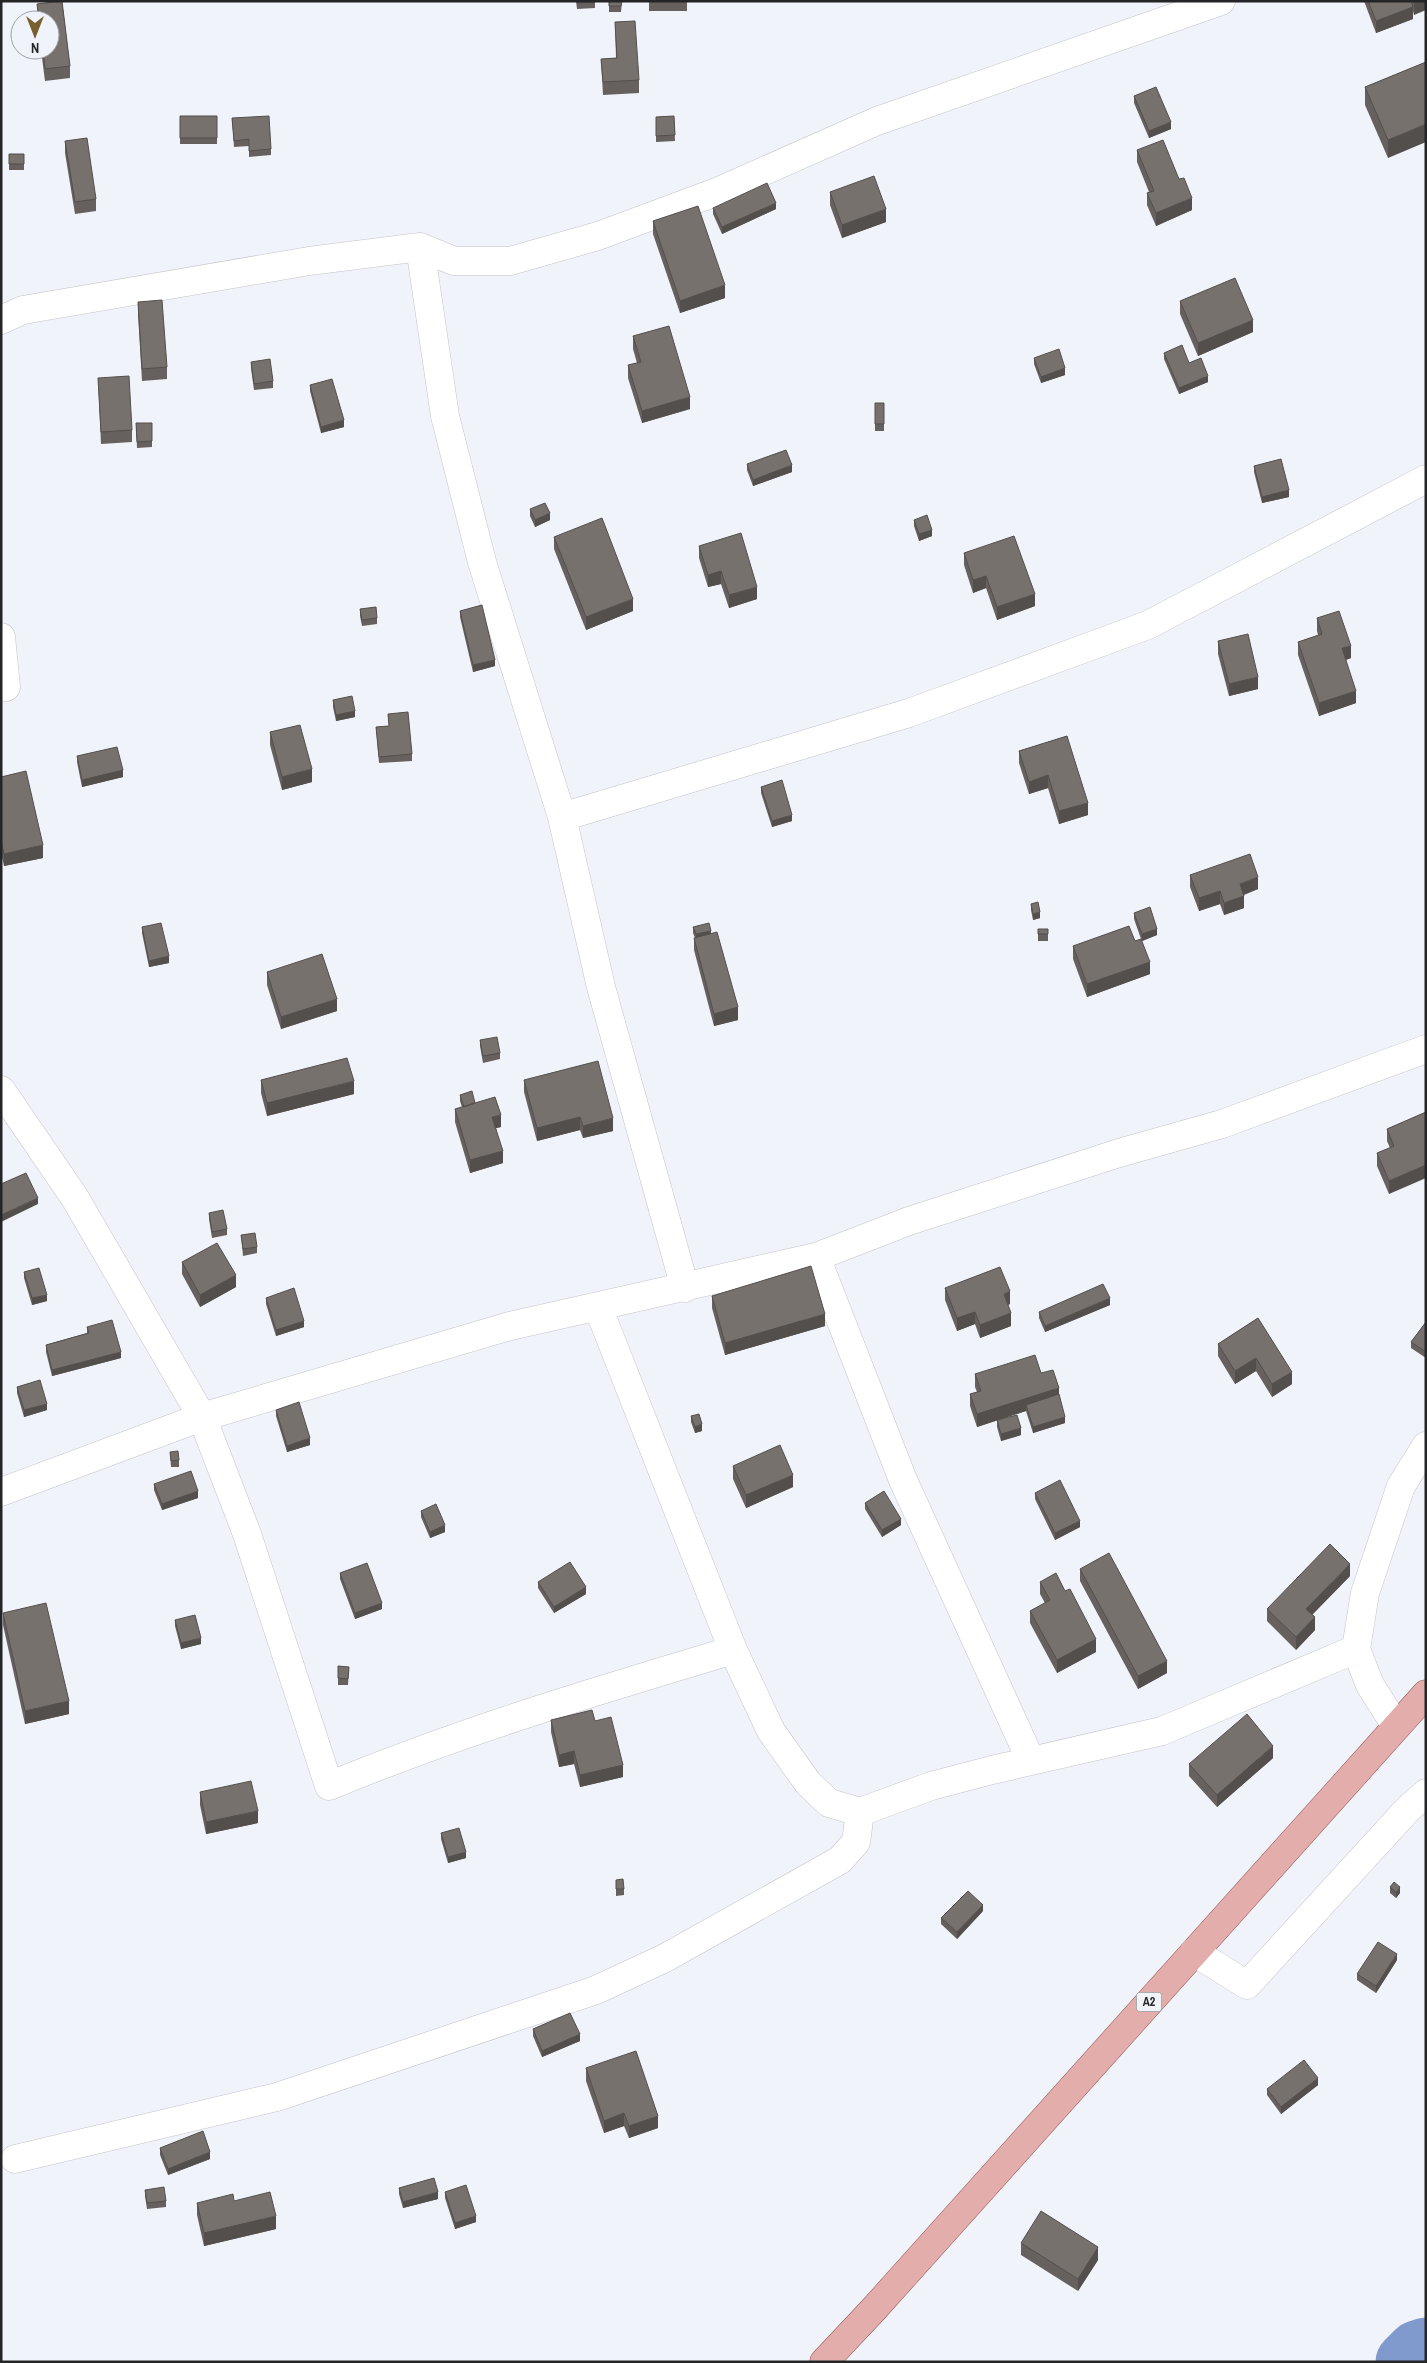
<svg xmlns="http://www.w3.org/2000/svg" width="1427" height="2363" viewBox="0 0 1427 2363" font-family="'Archivo Narrow',sans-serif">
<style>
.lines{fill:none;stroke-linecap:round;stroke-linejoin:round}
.river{stroke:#819acd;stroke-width:61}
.street-casing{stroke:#c2c4cb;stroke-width:29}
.secondary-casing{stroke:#c2c4cb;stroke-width:29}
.primary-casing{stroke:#945a58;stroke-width:29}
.street{stroke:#fff;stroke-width:28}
.secondary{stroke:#fff;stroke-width:28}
.primary{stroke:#e3adab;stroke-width:28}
.wall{fill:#66615e}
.shaded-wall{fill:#534f4c}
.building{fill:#77716d;stroke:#534f4c}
.labels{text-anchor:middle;stroke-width:4.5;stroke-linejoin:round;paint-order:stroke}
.shield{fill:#f0f3fa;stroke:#616366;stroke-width:1}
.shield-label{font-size:12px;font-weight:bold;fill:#242527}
</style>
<rect width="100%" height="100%" fill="#f0f3fa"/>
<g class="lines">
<!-- river -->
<path class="river" d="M1406 2362 1417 2351 1426 2348"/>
<!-- street casing -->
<g class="street-casing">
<path id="street" d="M420 247 445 416 482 562 562 817 601 987 685 1288
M1 320 23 310 309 261 420 247 454 261H510L598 236 719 191 877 121 1221 1
M1 637 6 687
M562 817 909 713 1148 625 1426 479
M1 1090 75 1198 202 1417 247 1534 329 1786C462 1731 596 1691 733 1650
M816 1257 903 1480 1031 1761
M598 1307 733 1650 771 1731 808 1783 829 1803 860 1812 931 1786 992 1770 1162 1731 1356 1649
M1 1492 202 1417 510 1326 816 1257 909 1221 1119 1153 1222 1124 1426 1049
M1396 1726 1370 1685 1356 1649 1365 1593 1401 1486 1426 1446
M15 2159 277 2097 596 1990 665 1958 840 1860 856 1842 860 1812"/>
</g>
<!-- secondary casing -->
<g class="secondary-casing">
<path id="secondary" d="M1194 1952 1247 1985 1408 1809 1426 1793"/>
</g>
<!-- primary casing -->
<g class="primary-casing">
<path id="primary" d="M824 2362 873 2310 1426 1694"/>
</g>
<!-- street -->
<use href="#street" class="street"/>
<!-- secondary -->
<use href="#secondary" class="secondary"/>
<!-- primary -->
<use href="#primary" class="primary"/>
</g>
<!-- wall -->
<path class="wall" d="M62 1 70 66V78L45 81 41 50H50V20H38L37 4Z
M576 1H595V8L577 9Z
M609 1H622L621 12H609Z
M649 1H687V11H649Z
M1364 1H1426L1414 15 1413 11V19L1376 33Z
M615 22 639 80V93L603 95 601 59 616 58Z
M1426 62 1388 158 1365 105V87Z
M1134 96 1171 129 1149 138 1134 103Z
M180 116H217V144H180Z
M674 116 675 141 656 142V117Z
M232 118 271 149V155L249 157V146L234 147Z
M65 141 96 199V211L75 214 65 153Z
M1137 150 1192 210 1156 226 1147 205V193L1149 192 1137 162Z
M9 154H24V170H9Z
M830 192 886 222 842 238 830 205Z
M713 208 776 209 722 234 713 214Z
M653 221 725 298 680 313 653 234Z
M1180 301 1253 332 1198 356 1180 314Z
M138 302 167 367V379L142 381 138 314Z
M633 336 690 409 642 423 628 378V365L637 363 633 349Z
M1164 353 1189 363 1208 382 1179 394 1164 359Z
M1034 358 1065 375 1041 383 1034 364Z
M251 362 273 381V388L254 390 251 368Z
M98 378 132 430V442L101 444Z
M310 385 344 427 321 433 310 391Z
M875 403H884V431H875Z
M136 423H152V447L137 448Z
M747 464 792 472 753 486 747 470Z
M1254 466 1289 497 1262 503 1254 472Z
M530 509 550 520 535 527 530 516Z
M914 520 932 536 919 541 914 526Z
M554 537 633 611 586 630 554 549Z
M699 546 757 599 729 608 721 584 708 587 699 558Z
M964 553 1035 606 997 620 986 588 973 593 964 565Z
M360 609 377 618V624L362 626 360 616Z
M460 611 495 666 473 672 460 617Z
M1317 618 1351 658 1346 660 1356 703 1319 716 1298 655V642L1318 635 1317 631Z
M1218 641 1258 689 1229 696 1218 654Z
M333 700 355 717 336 721 333 707Z
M388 714 412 754V761L379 763 376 727 389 726Z
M270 732 312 782 282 790 270 745Z
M1067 736 1088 815 1059 824 1048 788 1029 794 1019 763V751Z
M77 756 123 777 82 787 77 762Z
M1 777 43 858 4 866 1 853Z
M761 787 792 821 772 827 761 793Z
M1190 875 1258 889 1244 895V908L1224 915 1220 904 1199 911 1190 887Z
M1031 904 1040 918 1033 920 1031 910Z
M1134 913 1157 935 1142 941 1150 974 1087 997 1073 959V946L1135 941 1141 939 1134 919Z
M142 927 169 963 149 967 142 933Z
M693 927 711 933 738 1020 714 1026 694 950V938H695L693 933Z
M1038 929H1048V941H1038Z
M267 972 337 1011 281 1029 267 985Z
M480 1040 500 1053V1059L483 1063 480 1046Z
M261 1080 354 1094 267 1116 261 1093Z
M524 1080 613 1131 583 1138 580 1130 537 1141 524 1092Z
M460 1095 475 1103 501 1127 496 1128 503 1163 470 1173 455 1122V1109L462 1107 460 1101Z
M1426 1112 1389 1194 1377 1166V1153L1390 1148 1387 1141V1129Z
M209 1213 227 1229V1235L212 1238 209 1219Z
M241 1235 257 1247V1253L243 1256Z
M182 1262 236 1287 200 1307 182 1274Z
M24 1272 47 1301 32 1305 24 1278Z
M945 1288 1010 1304 1008 1305 1011 1326 980 1338 975 1324 957 1331 945 1300Z
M712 1296 825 1326 725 1355 712 1308Z
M266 1298 304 1327 276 1336 266 1304Z
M1110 1305 1045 1332 1039 1318V1312Z
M1258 1318 1292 1384 1272 1397 1256 1371 1235 1384 1218 1356V1344Z
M1426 1322V1358L1411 1348V1342Z
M87 1327 121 1358 52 1376 46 1352V1345L87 1333Z
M1041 1373 1059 1394 1065 1423 1033 1433 1026 1411 977 1427 970 1406V1394L977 1392 975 1387V1374Z
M17 1387 47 1410 24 1417 17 1393Z
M276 1410 310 1445 287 1452 276 1416Z
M691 1416 702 1431 695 1433 691 1422Z
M997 1420 1021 1435 1001 1441 997 1427Z
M170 1452 179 1460V1467H171Z
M733 1466 793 1487 746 1508 733 1479Z
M154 1484 198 1498 162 1510 154 1490Z
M1035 1493 1080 1527 1055 1540 1035 1499Z
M865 1503 901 1525 882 1537 865 1509Z
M421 1511 445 1532 430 1538 421 1517Z
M1080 1569 1167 1673 1138 1689 1080 1581Z
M340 1573 382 1609 355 1619 340 1579Z
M1350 1576 1312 1615 1315 1630 1296 1650 1267 1621V1609Z
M538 1582 586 1594 554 1613 538 1588Z
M1040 1582 1065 1591 1096 1652 1057 1673 1030 1623V1611L1045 1603 1040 1594Z
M3 1613 69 1714 25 1724 3 1625Z
M175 1620 201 1644 181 1649 175 1626Z
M338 1666 349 1667 348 1685H338Z
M551 1720 595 1721 623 1777 580 1787 574 1764 559 1767 551 1732Z
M1273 1758 1217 1807 1189 1776V1764Z
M200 1792 258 1823 206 1834 200 1805Z
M441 1833 466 1858 448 1863 441 1839Z
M616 1880 624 1889V1895L616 1896Z
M1390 1887 1400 1893 1396 1898 1390 1893Z
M983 1911 957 1939 941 1924V1918Z
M1397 1960 1376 1993 1357 1980V1974Z
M533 2029 580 2041 542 2057 533 2036Z
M586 2068 658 2128 629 2138 624 2126 604 2133 586 2081Z
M1318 2085 1281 2114 1267 2095V2089Z
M160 2148 210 2159 168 2175 160 2155Z
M399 2188 438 2199 403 2208 399 2194Z
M145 2190 166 2201V2207L147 2209 145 2196Z
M445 2192 476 2222 455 2229 445 2198Z
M234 2201 276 2229 204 2246 197 2215V2203Z
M1021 2243 1098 2260 1078 2291 1021 2255Z"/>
<!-- shaded-wall -->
<path class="shaded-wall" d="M1414 1H1426V10L1414 15Z
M1413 7V19L1376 33V21Z
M1171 122V129L1149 138V131Z
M1426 124V142L1388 158V140Z
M1192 198V210L1156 226V213Z
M776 203V209L722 234V227Z
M886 209V222L842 238V225Z
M725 285V298L680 313V301Z
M1253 320V332L1198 356V343Z
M1065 368V375L1041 383V377Z
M1208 376V382L1179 394V388Z
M690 397V409L642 423V411Z
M344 420V427L321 433V427Z
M792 465V472L753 486V480Z
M1289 490V497L1262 503V497Z
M550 513V520L535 527V520Z
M932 530V536L919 541V534Z
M721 571V584L708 587V575Z
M986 576V588L973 593V580Z
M757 587V599L729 608V595Z
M1035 594V606L997 620V607Z
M633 599V611L586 630V617Z
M1351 646V658L1342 661V648Z
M495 660V666L473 672V665Z
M1258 677V689L1229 696V684Z
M1356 691V703L1319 716V703Z
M355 711V717L336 721V715Z
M312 769V782L282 790V777Z
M123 770V777L82 787V780Z
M1048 775V788L1029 794V782Z
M1088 803V815L1059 824V811Z
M792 815V821L772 827V821Z
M43 845V858L4 866V854Z
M1258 877V889L1240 896V884Z
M1220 891V904L1199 911V898Z
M1244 896V908L1224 915V903Z
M1040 912V918L1033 920V914Z
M1157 929V935L1142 941V934Z
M711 931V937L696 941V934Z
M169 956V963L149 967V961Z
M1150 962V974L1087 997V984Z
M337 999V1011L281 1029V1017Z
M738 1007V1020L714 1026V1014Z
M354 1081V1094L267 1116V1103Z
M501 1115V1127L492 1129V1117Z
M580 1117V1130L537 1141V1128Z
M613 1118V1131L583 1138V1126Z
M503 1151V1163L470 1173V1160Z
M1425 1159H1426V1178L1389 1194V1181Z
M38 1198V1204L1 1222V1215Z
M236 1275V1287L200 1307V1295Z
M1010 1291V1304L1004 1306V1294Z
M47 1295V1301L32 1305V1298Z
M1110 1298V1305L1045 1332V1326Z
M975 1312V1324L957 1331V1318Z
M1011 1313V1326L980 1338V1325Z
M825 1314V1326L725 1355V1343Z
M304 1321V1327L276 1336V1330Z
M121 1352V1358L52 1376V1370Z
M1256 1358V1371L1235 1384V1371Z
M1292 1372V1384L1272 1397V1384Z
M1059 1388V1401L1026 1405V1411L977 1427V1414Z
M47 1404V1410L24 1417V1410Z
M1065 1417V1423L1033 1433V1427Z
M702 1424V1431L695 1433V1427Z
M1021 1428V1435L1001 1441V1434Z
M310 1438V1445L287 1452V1446Z
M793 1475V1487L746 1508V1495Z
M198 1491V1498L162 1510V1504Z
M901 1519V1525L882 1537V1530Z
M1080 1521V1527L1055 1540V1533Z
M445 1525V1532L430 1538V1532Z
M1350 1564V1576L1306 1621V1609Z
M586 1587V1594L554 1613V1607Z
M382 1603V1609L355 1619V1613Z
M1315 1617V1630L1296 1650V1637Z
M201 1638V1644L181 1649V1643Z
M1096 1639V1652L1057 1673V1660Z
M1167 1661V1673L1138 1689V1676Z
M69 1701V1714L25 1724V1711Z
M1273 1746V1758L1217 1807V1795Z
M574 1751V1764L559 1767V1755Z
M623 1765V1777L580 1787V1775Z
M258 1811V1823L206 1834V1822Z
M466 1852V1858L448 1863V1857Z
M1400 1887V1893L1396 1898V1892Z
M983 1905V1911L957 1939V1932Z
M1397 1954V1960L1376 1993V1986Z
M580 2034V2041L542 2057V2051Z
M1318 2078V2085L1281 2114V2107Z
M624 2113V2126L604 2133V2121Z
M658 2116V2128L629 2138V2126Z
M210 2152V2159L168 2175V2169Z
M438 2192V2199L403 2208V2202Z
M276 2216V2229L204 2246V2233Z
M476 2216V2222L455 2229V2223Z
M1098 2247V2260L1078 2291V2279Z"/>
<!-- building -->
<path class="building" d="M62 1 70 66 45 69 43 50H50V20H39L37 4Z
M577 1H595V2L577 3Z
M609 1H622L621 6H609Z
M1368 1H1411L1413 7 1376 21Z
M635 21 639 80 603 82 601 59 617 58 615 22Z
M1426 62V124L1388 140 1365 87Z
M1156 87 1171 122 1149 131 1134 96Z
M180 116H217V138H180Z
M269 116 271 149 249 151V139L234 141 232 118Z
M674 116 675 135 656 136V117Z
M87 138 96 199 75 202 65 141Z
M1163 140 1179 179 1184 178 1192 198 1156 213 1147 193 1154 191 1137 150Z
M9 154H24V164H9Z
M874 176 886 209 842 225 830 192Z
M767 183 776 203 722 227 713 208Z
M698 206 725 285 680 301 653 221Z
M1235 278 1253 320 1198 343 1180 301Z
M162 300 167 367 142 369 138 302Z
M669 326 690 397 642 411 628 365 641 362 633 336Z
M1182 345 1189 363 1201 358 1208 376 1179 388 1164 353Z
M1059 349 1065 368 1041 377 1034 358Z
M270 359 273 381 254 384 251 362Z
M129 376 132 430 101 432 98 378Z
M332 379 344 420 321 427 310 385Z
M875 403H884V424H875Z
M136 423H152V441L137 442Z
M786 450 792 465 753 480 747 464Z
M1281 459 1289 490 1262 497 1254 466Z
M545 503 550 513 535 520 530 509Z
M927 515 932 530 919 534 914 520Z
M602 518 633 599 586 617 554 537Z
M741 533 757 587 729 595 721 571 708 575 699 546Z
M1014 536 1035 594 997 607 986 576 973 580 964 553Z
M482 605 495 660 473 665 460 611Z
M376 607 377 618 362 620 360 609Z
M1339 611 1351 646 1342 648 1356 691 1319 703 1298 642 1322 634 1317 618Z
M1248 634 1258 677 1229 684 1218 641Z
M352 696 355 711 336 715 333 700Z
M408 712 412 754 379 757 376 727 389 726 388 714Z
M300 725 312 769 282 777 270 732Z
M1067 736 1088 803 1059 811 1048 775 1029 782 1019 751Z
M117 747 123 770 82 780 77 756Z
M26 771 43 845 4 854 1 840V777Z
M782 780 792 815 772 821 761 787Z
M1250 854 1258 877 1240 884 1244 896 1224 903 1220 891 1199 898 1190 875Z
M1038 902 1040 912 1033 914 1031 904Z
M1150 907 1157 929 1142 934 1134 913Z
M161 923 169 956 149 961 142 927Z
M709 923 711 931 696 934 693 927Z
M1129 926 1135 941 1141 939 1150 962 1087 984 1073 946Z
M1038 929H1048V934H1038Z
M717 932 738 1007 714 1014 694 938Z
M322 954 337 999 281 1017 267 972Z
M497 1037 500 1053 483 1056 480 1040Z
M347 1058 354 1081 267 1103 261 1080Z
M598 1061 613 1118 583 1126 580 1117 537 1128 524 1080Z
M472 1091 475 1103 464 1107 460 1095Z
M495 1097 501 1115 492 1117 503 1151 470 1160 455 1109Z
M1426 1112V1159H1425L1426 1161V1165L1389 1181 1377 1153 1394 1146 1387 1129Z
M26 1173 38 1198 1 1215V1184Z
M223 1210 227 1229 212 1232 209 1213Z
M255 1233 257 1247 243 1249 241 1235Z
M217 1243 236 1275 200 1295 182 1262Z
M811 1266 825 1314 725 1343 712 1296Z
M1000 1267 1010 1291 1004 1294 1011 1313 980 1325 975 1312 957 1318 945 1288Z
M39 1268 47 1295 32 1298 24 1272Z
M1103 1284 1110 1298 1045 1326 1039 1312Z
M294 1288 304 1321 276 1330 266 1298Z
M1258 1318 1292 1372 1272 1384 1256 1358 1235 1371 1218 1344Z
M112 1320 121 1352 52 1370 46 1345 89 1333 87 1327Z
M1426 1322V1352L1411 1342Z
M1035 1355 1041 1373 1053 1370 1059 1388 977 1414 970 1394 981 1391 975 1374Z
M40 1380 47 1404 24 1410 17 1387Z
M1059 1394 1065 1417 1033 1427 1026 1405Z
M299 1402 310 1438 287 1446 276 1410Z
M699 1414 702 1424 695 1427 691 1416Z
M1017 1415 1021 1428 1001 1434 997 1420Z
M780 1445 793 1475 746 1495 733 1466Z
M178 1451 179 1460 171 1461 170 1452Z
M191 1471 198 1491 162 1504 154 1484Z
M1060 1480 1080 1521 1055 1533 1035 1493Z
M884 1491 901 1519 882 1530 865 1503Z
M436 1504 445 1525 430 1532 421 1511Z
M1330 1544 1350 1564 1306 1609 1315 1617 1296 1637 1267 1609Z
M1109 1553 1167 1661 1138 1676 1080 1569Z
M570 1562 586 1587 554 1607 538 1582Z
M367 1563 382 1603 355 1613 340 1573Z
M1056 1573 1065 1591 1070 1589 1096 1639 1057 1660 1030 1611 1050 1600 1040 1582Z
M46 1603 69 1701 25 1711 3 1613Z
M195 1615 201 1638 181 1643 175 1620Z
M338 1666 349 1667 348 1679 338 1678Z
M592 1710 595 1721 611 1717 623 1765 580 1775 574 1751 559 1755 551 1720Z
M1247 1714 1273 1746 1217 1795 1189 1764Z
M251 1781 258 1811 206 1822 200 1792Z
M459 1828 466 1852 448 1857 441 1833Z
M623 1879 624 1889H616V1880Z
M1394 1882 1400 1887 1396 1892 1390 1887Z
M968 1891 983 1905 957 1932 941 1918Z
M1378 1942 1397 1954 1376 1986 1357 1974Z
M570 2013 580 2034 542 2051 533 2029Z
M636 2051 658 2116 629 2126 624 2113 604 2121 586 2068Z
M1304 2060 1318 2078 1281 2107 1267 2089Z
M203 2131 210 2152 168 2169 160 2148Z
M434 2178 438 2192 403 2202 399 2188Z
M466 2185 476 2216 455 2223 445 2192Z
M164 2187 166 2201 147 2203 145 2190Z
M270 2192 276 2216 204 2233 197 2203 233 2194 234 2201Z
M1041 2211 1098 2247 1078 2279 1021 2243Z"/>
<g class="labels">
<!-- shield labels -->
<rect class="shield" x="1136.5" y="1992.5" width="25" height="19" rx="4"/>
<g class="shield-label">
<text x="1149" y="2006">A2</text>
</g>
</g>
<!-- border -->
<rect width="1427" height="2363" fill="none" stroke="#242527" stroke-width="5"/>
<!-- north arrow -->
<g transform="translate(35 35) rotate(180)"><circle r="24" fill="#f0f3fa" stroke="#9ea1a6"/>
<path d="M0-4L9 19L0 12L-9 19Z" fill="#785f30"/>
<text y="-8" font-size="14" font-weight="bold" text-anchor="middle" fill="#242527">N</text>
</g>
</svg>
